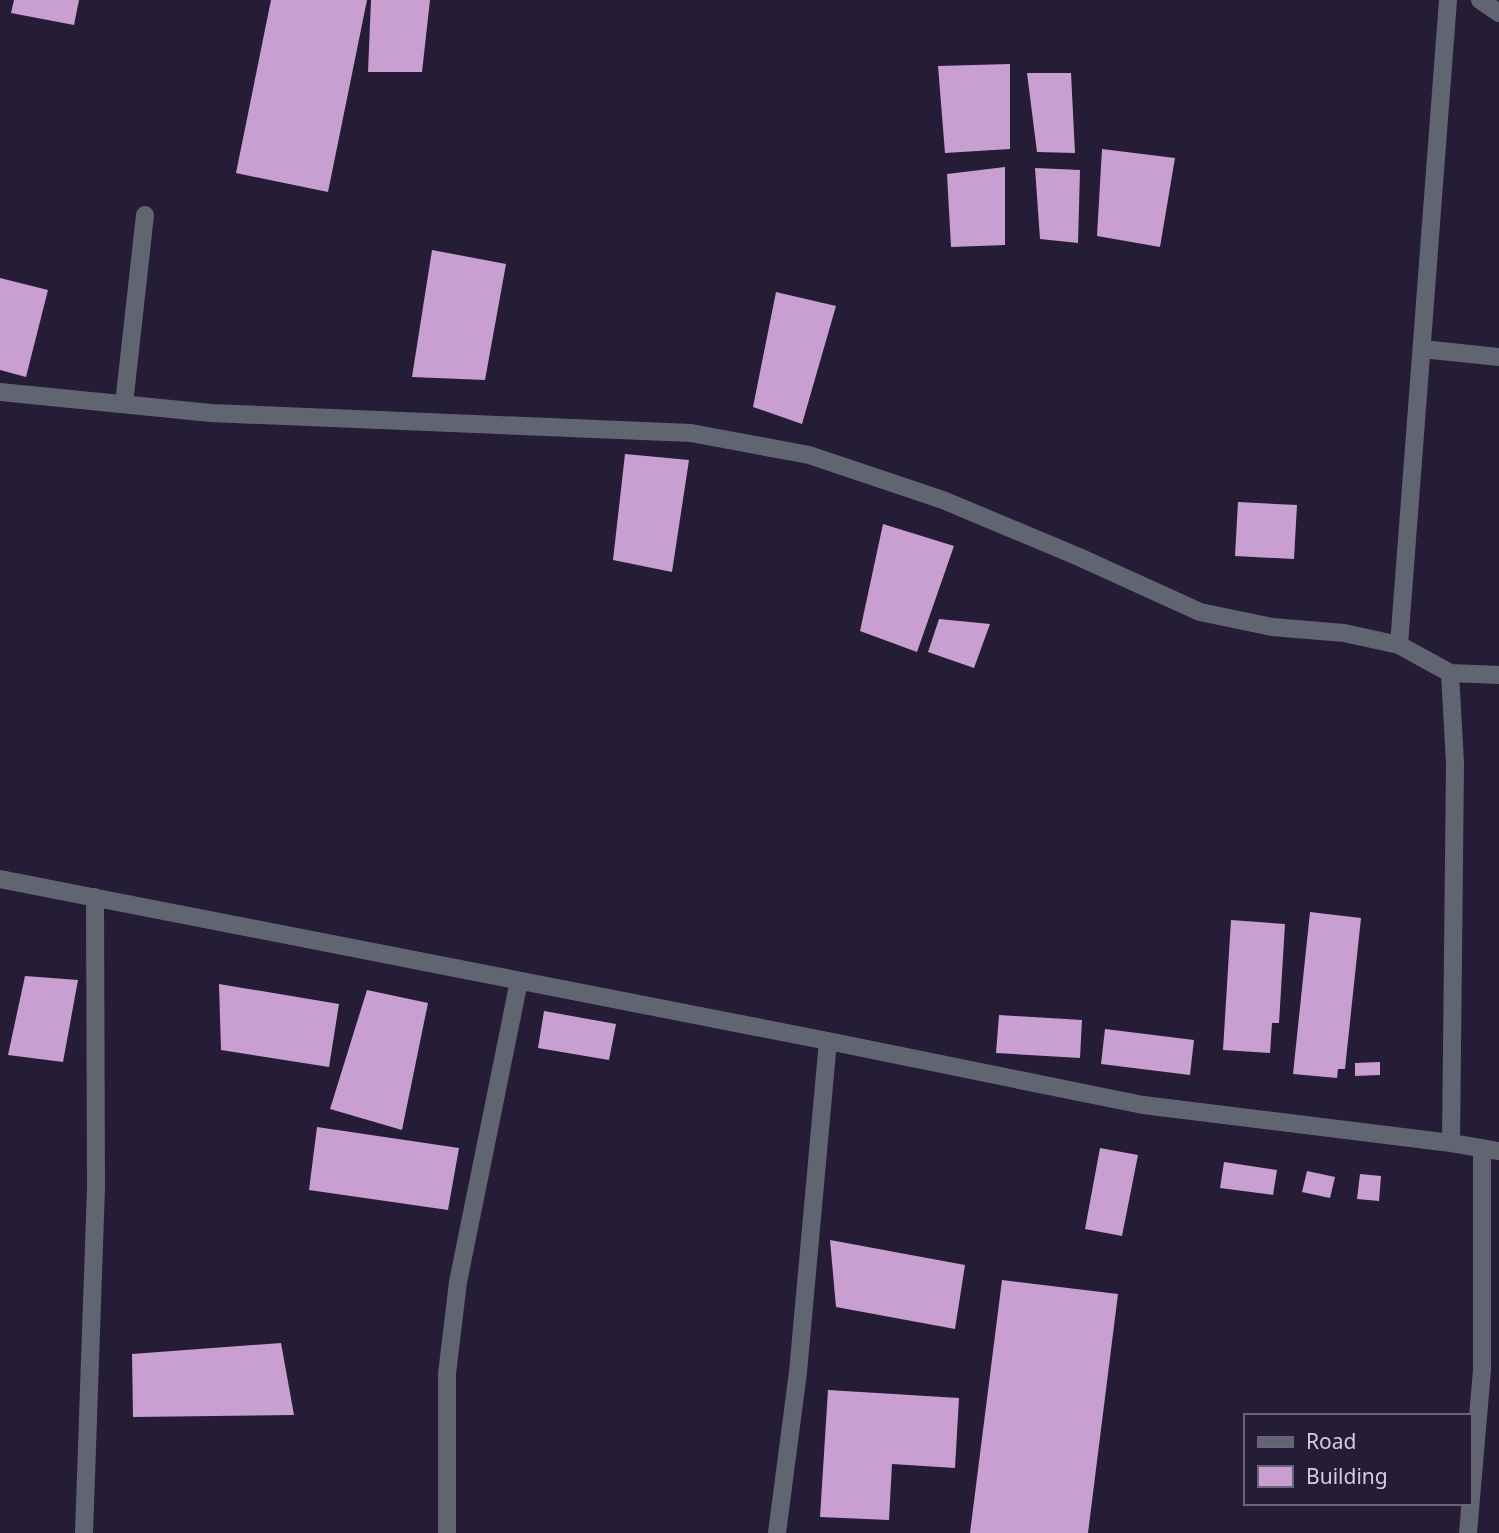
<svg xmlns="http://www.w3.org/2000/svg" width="1499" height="1533" viewBox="0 0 1499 1533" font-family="'Noto Sans',sans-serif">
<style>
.building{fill:#c99ed0}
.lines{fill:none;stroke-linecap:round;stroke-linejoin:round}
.minor{stroke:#616572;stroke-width:18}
</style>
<rect width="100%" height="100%" fill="#251d35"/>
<!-- building -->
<path class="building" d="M14 0H79L74 25 11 13Z
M271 0H367L328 192 236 173Z
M371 0H430L422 72H368Z
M1010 64V149L945 153 938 66Z
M1027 73H1071L1075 153 1037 152Z
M1102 149 1175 158 1160 247 1097 236Z
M1005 167V245L951 247 947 174Z
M1035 168 1080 170 1078 243 1040 239Z
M432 250 506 264 485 380 412 377Z
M0 278 48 290 26 377 0 370Z
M776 292 836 306 802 424 753 407Z
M625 454 689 460 672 572 613 560Z
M1238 502 1297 505 1294 559 1235 556Z
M883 524 954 546 917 652 860 631Z
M939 619 990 624 974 668 928 652Z
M1310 912 1361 918 1345 1069H1338L1337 1078 1293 1074Z
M1231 920 1285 924 1279 1023H1272L1270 1053 1223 1050Z
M25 976 78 980 63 1062 8 1055Z
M219 984 339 1004 329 1067 221 1050Z
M367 990 428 1003 402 1130 330 1109Z
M544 1011 616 1024 609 1060 538 1048Z
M999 1015 1082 1020 1080 1058 996 1053Z
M1105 1029 1194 1040 1190 1075 1101 1064Z
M1380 1062V1075L1355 1076V1063Z
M317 1127 459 1148 448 1210 309 1190Z
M1100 1148 1138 1155 1122 1236 1085 1229Z
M1224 1162 1277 1170 1273 1195 1220 1188Z
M1307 1171 1335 1177 1330 1198 1302 1192Z
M1360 1174 1381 1176 1379 1201 1357 1199Z
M830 1240 965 1265 955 1329 836 1307Z
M1002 1280 1118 1294 1088 1533H970Z
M281 1343 294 1415 133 1417 132 1354Z
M828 1390 959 1398 955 1468 892 1464 889 1520 820 1517Z"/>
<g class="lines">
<!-- minor -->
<path class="minor" d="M1480 0 1499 13
M1422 349 1499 357
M0 392 211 413 691 433 809 455 943 500 1079 557 1200 612 1272 627 1344 633 1399 645 1450 673 1455 763 1451 1143
M124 404 145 215
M1399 645 1448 0
M1450 673 1499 675
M0 879 828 1041 1143 1105 1451 1143 1499 1151
M84 1533 96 1188 95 897
M447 1533V1374L458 1282 519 981
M777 1533 798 1372 828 1041
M1468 1533 1482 1370V1148"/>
</g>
<!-- legend -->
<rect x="1244" y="1414" width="228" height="91" fill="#251d35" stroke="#6a6479" stroke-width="2"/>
<rect x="1258" y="1437" width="35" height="10" fill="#616572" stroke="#6a6479" stroke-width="2"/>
<text x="1306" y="1449" font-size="21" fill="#d2cedf">Road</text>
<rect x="1258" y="1466" width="35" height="21" fill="#c99ed0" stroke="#6a6479" stroke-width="2"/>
<text x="1306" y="1484" font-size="21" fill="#d2cedf">Building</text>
</svg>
